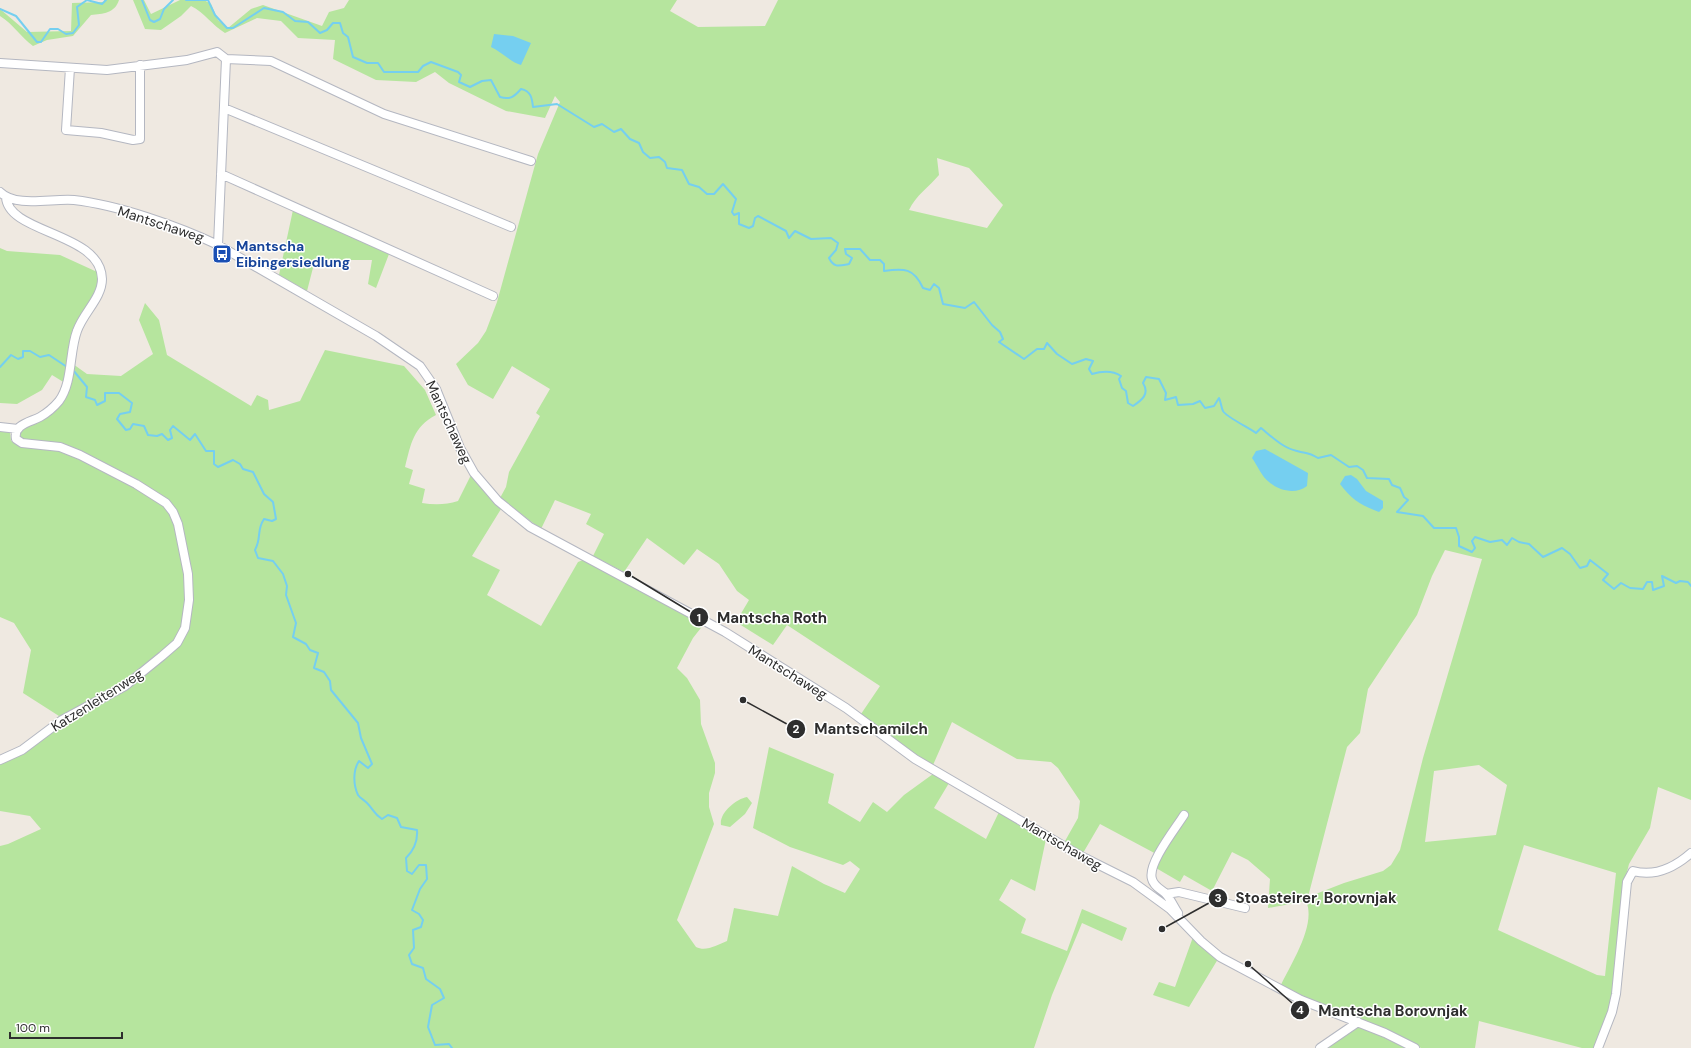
<svg xmlns="http://www.w3.org/2000/svg" width="1691" height="1048" viewBox="0 0 1691 1048" font-family="'DM Sans',sans-serif">
<style>
.green{fill:#b6e59e;fill-rule:evenodd}
.water{fill:#75cff0}
.lines{fill:none;stroke-linecap:round;stroke-linejoin:round}
.stream{stroke:#75cff0;stroke-width:2}
.minor-casing{stroke:#b4b7c1;stroke-width:10}
.minor{stroke:#fff;stroke-width:8}
.labels{text-anchor:middle;stroke-width:3;stroke-linejoin:round;paint-order:stroke}
.street-label{font-size:14px;fill:#2e2e2e;stroke:#fff}
.transit-label{font-size:14px;font-weight:bold;fill:#164399;stroke:#fff;text-anchor:start}
.leader{fill:none;stroke:#2e2e2e;stroke-width:1.5}
.callout-dot{fill:#2e2e2e;stroke:#fff;stroke-width:1.5}
.mark-label{font-size:12px;text-anchor:middle;font-weight:bold;fill:#fff}
.callout-label{font-size:15px;text-anchor:middle;font-weight:bold;fill:#2e2e2e;stroke:#fff;stroke-width:3;stroke-linejoin:round;paint-order:stroke}
</style>
<rect width="100%" height="100%" fill="#efe9e1"/>
<!-- green -->
<path class="green" d="M104 0H119C115 13 103 14 91 15L73 36 47 40 33 46C21 37 13 24 0 16V9L27 32 71 31 72 3 104 2Z
M133 0H144L151 14 180 0H204L211 4 218 20 228 28 251 9 263 5 322 26 329 12 344 8 349 0H677L670 11 698 27 765 26 778 0H1691V800L1658 787 1650 828 1629 864 1624 884 1612 1004 1595 1048H1582L1479 1021 1475 1048H1421L1410 1041 1280 987C1290 965 1317 925 1306 901L1268 908 1270 879 1248 860 1232 852 1212 891 1184 875 1180 882 1156 868 1160 856 1100 824 1083 853 1065 841 1078 818 1080 801 1058 768 1051 762 1017 759 952 722 933 765 919 758 861 714 880 686 787 625 773 645 736 622 749 600 737 591 719 564 697 549 684 565 647 538 624 572 593 556 604 534 586 524 591 514 555 500 541 529 500 498 506 487 509 472 540 416 536 413 550 389 512 366 493 399 468 385 456 364 478 343 486 331 497 302 538 154 560 102 555 96 545 118 506 111 449 83 435 72 416 82 376 80 333 59 335 40 298 38 281 21 257 18 225 33C212 25 205 13 191 6L181 16 161 30 145 29ZM937 158 969 168 1003 205 987 228 909 210C916 195 929 187 939 175ZM1445 550 1482 559 1423 758 1400 850 1391 865 1383 871 1344 883 1308 897 1347 747 1360 733 1368 689 1417 615 1432 576ZM1479 765 1507 785 1496 835 1425 842 1434 771ZM1524 845 1616 873 1605 976 1597 975 1498 930Z
M293 210 389 254 376 288 368 284 372 260H315L307 291 279 275Z
M0 248 7 251 60 255 95 271 96 267 98 276V287L84 312 65 383 52 375 42 390 17 404 0 403Z
M145 303 159 320 167 355 251 406 257 395 268 400 269 410 300 401 325 350 404 366 425 390 436 415C413 427 411 444 405 467L413 470 409 484 425 489 422 503C434 505 446 505 458 501L471 475 501 509 472 556 500 570 487 595 541 626 578 562 583 560 704 624 693 638 677 668 687 678 700 700 701 724 715 763V773L709 793V807L714 824 677 920 696 947C706 952 717 945 727 941L734 908 778 916 792 866 824 884 845 893 860 869 850 861 843 865 790 847 753 828 769 747 834 774 828 803 860 822 873 802 887 812 904 795 933 774 949 783 934 808 986 839 999 812 1046 839 1035 891 1011 879 999 900 1026 919 1021 933 1067 951 1082 909 1127 928 1122 941 1082 923 1052 995 1034 1048H0V846L8 844 41 829 30 816 0 811V757L30 741 59 716 23 693 31 650 14 623 0 617V431L10 432 11 441 52 450 24 441 20 437V432C28 424 38 421 47 415 67 403 70 385 73 364L87 374 121 376 153 354 139 320Z
M747 797 752 803 745 814 730 827 721 825C719 813 736 799 747 797Z
M1193 937 1218 959 1189 1007 1153 995 1159 982 1175 987Z
M1357 1027 1363 1028 1407 1048H1324Z"/>
<!-- water -->
<path class="water" d="M494 34 513 36 531 43 521 65C510 62 502 52 491 47Z
M1265 449 1308 473 1307 486C1296 495 1279 491 1269 482 1262 477 1257 465 1252 458L1256 451Z
M1351 475 1357 479 1366 491 1383 501V508L1379 512C1361 505 1352 500 1340 484L1345 476Z"/>
<g class="lines">
<!-- stream -->
<path class="stream" d="M142 0 150 20 154 22 160 19 164 9 173 0
M186 0H208L215 15 227 28H233L264 8 283 12 295 21 308 22 320 33 327 30 333 23H340L343 33 348 37 353 57 367 63H378L384 72H418L423 66 431 62 458 72 461 75 459 82 470 87 482 81 491 80 500 97C510 100 514 97 521 89 531 91 532 98 533 107L557 104 594 127 602 124 614 132 621 129 630 139 639 143 643 152 650 158 659 157 665 162 667 168 682 170 689 184 699 187 707 194H714L723 184 736 199 732 212 734 215 739 213V224L749 228 753 226 755 218 758 216 786 231 789 238 795 231 811 239 831 238 838 243 836 250 829 258C834 268 839 266 849 264L852 258 846 254 845 249H860L870 260H880L884 264V271C904 268 914 268 923 288L930 290 934 284 939 288 943 304 965 308 974 302 992 325 1000 332 1003 339 999 342 1024 359 1037 349H1044L1047 343 1057 354 1072 364 1086 359 1093 361 1089 369 1092 374C1102 371 1112 370 1121 376L1119 379 1122 388 1126 391 1128 403 1133 406C1142 400 1150 394 1143 383L1146 377 1159 379 1166 393 1165 400 1176 397 1178 405 1193 404 1200 401 1205 408 1214 406 1219 398C1221 402 1221 407 1223 411 1225 416 1249 428 1256 433L1261 428C1272 437 1283 448 1297 451 1307 454 1307 451 1318 458L1331 455 1349 467 1357 466 1363 470 1367 478 1389 479 1392 485 1400 488 1404 497 1408 500 1397 512 1423 516 1434 528H1456L1459 537V546L1472 552 1475 548 1472 541 1475 537 1490 542 1502 540 1507 545 1512 538 1519 542 1529 544 1543 557 1562 548 1570 554 1580 568 1587 566 1590 560 1608 574 1603 580 1614 589 1621 583 1630 588 1643 589 1647 582H1652L1653 590 1664 586 1662 576 1676 583 1680 581 1688 582 1691 586
M0 9 16 16 37 42H41L50 29H58L66 34 73 33 79 25 77 7 87 0 102 4 106 0
M0 367 11 355 18 359 23 357V351H30L40 357 49 355 67 367
M73 370 87 387 86 397 95 400 97 405 105 401V393H119L132 403 130 412 120 414 117 419 126 430 130 429 133 424 144 426 148 435 157 436 162 434 168 440 172 438 170 430 173 426 190 440 195 434 206 451H214V464L218 467 233 460 240 464 243 469 253 472 264 494 273 502 276 519 272 521 264 519C256 531 262 537 255 550L258 558 273 561 283 574 287 586 286 595 296 623 293 637 306 644 310 650 318 653 314 668 324 672 330 681 331 690 358 723 361 738 372 764 368 768 359 761C353 770 353 784 358 795 360 798 364 800 367 803 374 810 373 813 382 819L388 815 397 818 401 827 417 830C418 842 414 850 406 858L407 871 412 874 419 865H426L427 879 420 889 412 910 419 914 423 920 421 927 413 930 414 948 409 955 412 964 423 968 426 979 440 989 444 998 432 1005 428 1027 435 1045 449 1044 452 1048"/>
<!-- minor casing -->
<g class="minor-casing">
<path id="minor" d="M226 59 271 61 384 114 531 161
M0 63 107 70 187 60 217 52 226 59 218 245
M70 68 66 130 101 133 133 140 140 139V65
M224 108 511 227
M221 174 493 296
M0 192C16 208 52 198 74 200 118 205 178 226 218 245L376 336 420 366 436 389 460 448 474 473 498 501 530 527 725 632 846 708 915 759 1081 856 1133 882 1170 909 1201 941 1220 957 1301 1000 1385 1033 1415 1048
M0 427 18 429
M0 760 22 750 62 720 125 686 162 656 177 643 185 628 189 600 188 574 178 524 173 512 166 503 136 484 80 455 60 447 22 443 16 439C13 424 31 422 40 417 47 413 54 407 59 401 73 382 69 352 77 331 83 313 102 298 102 279 101 232 8 234 6 197
M1166 894 1179 892 1245 908
M1178 913C1174 907 1171 900 1166 894 1161 889 1154 887 1152 879 1147 864 1176 828 1184 815
M1320 1048 1358 1022
M1598 1048 1612 1012 1616 994 1627 882 1633 871C1655 877 1674 868 1691 853"/>
</g>
<!-- minor -->
<use href="#minor" class="minor"/>
</g>
<!-- icons -->
<defs>
<g id="bus-square" transform="scale(1)"><rect x="-9" y="-9" width="18" height="18" rx="4" fill="#1a4fb4" stroke="#fff"/><path d="M-5-6H5V4H4V6H2V4H-2V6H-4V4H-5ZM-3.5-4V0h7V-4ZM-3.5 1.2v1.5H-2V1.2ZM2 1.2v1.5H3.5V1.2Z" fill="#fff"/></g>
</defs>
<g fill-rule="evenodd">
<use href="#bus-square" x="222" y="254"/>
</g>
<g class="labels">
<!-- street labels -->
<g class="street-label">
<text transform="translate(161 224) rotate(18)" y="5">Mantschaweg</text>
<text transform="translate(449 422) rotate(65)" y="5">Mantschaweg</text>
<text transform="translate(788 672) rotate(32)" y="5">Mantschaweg</text>
<text transform="translate(97 700) rotate(-32)" y="5">Katzenleitenweg</text>
<text transform="translate(1062 844) rotate(30)" y="5">Mantschaweg</text>
</g>
<!-- transit labels -->
<g class="transit-label">
<text x="236" y="251">Mantscha<tspan x="236" dy="16">Eibingersiedlung</tspan></text>
</g>
</g>
<!-- callouts -->
<path class="leader" d="M628 574L699 617M743 700L796 729M1162 929L1218 898M1248 964L1300 1010"/>
<g class="callout-dot">
<circle cx="628" cy="574" r="4"/>
<circle cx="743" cy="700" r="4"/>
<circle cx="1162" cy="929" r="4"/>
<circle cx="1248" cy="964" r="4"/>
<circle cx="699" cy="617" r="10"/>
<circle cx="796" cy="729" r="10"/>
<circle cx="1218" cy="898" r="10"/>
<circle cx="1300" cy="1010" r="10"/>
</g>
<g class="mark-label">
<text x="699" y="622">1</text>
<text x="796" y="733">2</text>
<text x="1218" y="902">3</text>
<text x="1300" y="1014">4</text>
</g>
<g class="callout-label">
<text x="772" y="623">Mantscha Roth</text>
<text x="871" y="734">Mantschamilch</text>
<text x="1316" y="903">Stoasteirer, Borovnjak</text>
<text x="1393" y="1016">Mantscha Borovnjak</text>
</g>
<!-- scale -->
<path d="M10 1032v6h112v-6" fill="none" stroke="#2e2e2e" stroke-width="2"/>
<text x="16" y="1032" font-size="12" fill="#2e2e2e" stroke="#ffffff" stroke-width="3" paint-order="stroke">100 m</text>
</svg>
